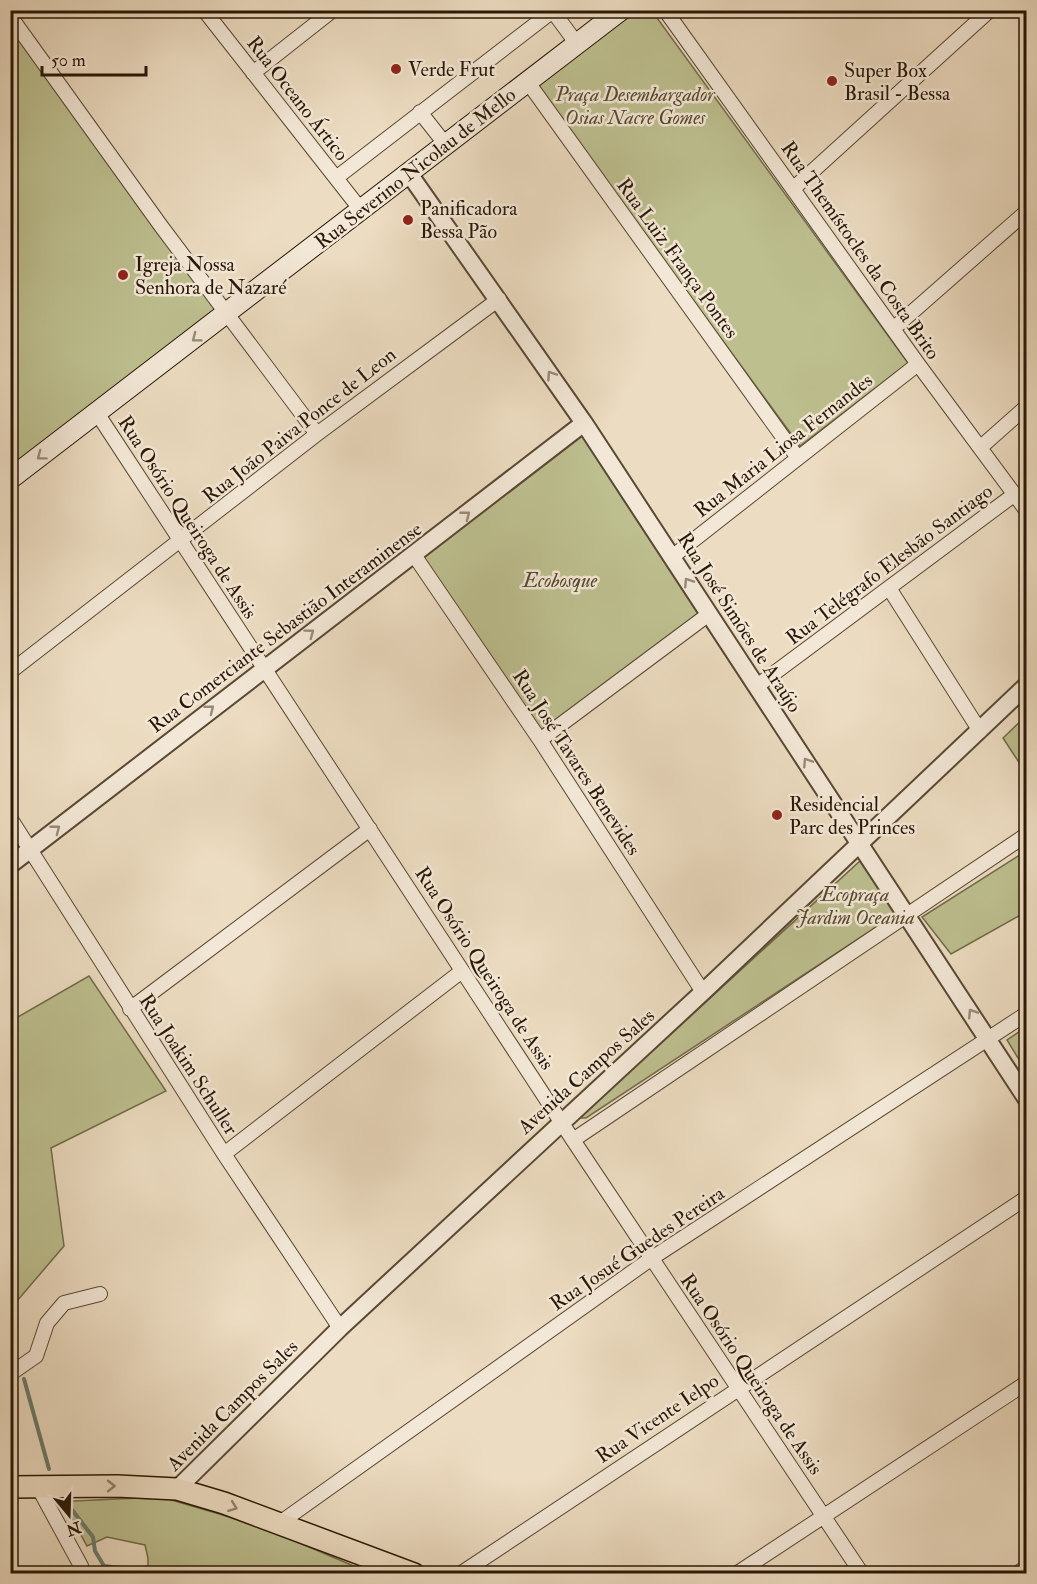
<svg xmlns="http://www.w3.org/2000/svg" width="1037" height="1584" viewBox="0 0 1037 1584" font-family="'IM FELL Double Pica',serif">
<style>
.green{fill:#bdbf8f;stroke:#726b4a;stroke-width:1.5}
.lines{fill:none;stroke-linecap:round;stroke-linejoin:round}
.stream{stroke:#6c7a6c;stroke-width:4}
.minor-casing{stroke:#594834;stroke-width:16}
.tertiary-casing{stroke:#594834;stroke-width:20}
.secondary-casing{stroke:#281705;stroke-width:22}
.primary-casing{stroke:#281705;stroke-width:24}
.minor{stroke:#f3e8d7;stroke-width:14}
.tertiary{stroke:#f3e8d7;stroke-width:16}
.secondary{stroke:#f3e8d7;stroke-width:20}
.primary{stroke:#ecdcc1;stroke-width:21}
.oneway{stroke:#988a78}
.oneway2{stroke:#94836c}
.poi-dot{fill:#8f2418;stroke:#f3e8d7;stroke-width:2}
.labels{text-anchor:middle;stroke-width:5;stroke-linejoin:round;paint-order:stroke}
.poi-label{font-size:20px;fill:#281705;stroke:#f3e8d7;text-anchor:start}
.park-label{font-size:20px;font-style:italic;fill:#55492e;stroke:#f3e8d7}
.street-label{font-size:20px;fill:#281705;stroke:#f3e8d7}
</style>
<rect width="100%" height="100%" fill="#ecdcc1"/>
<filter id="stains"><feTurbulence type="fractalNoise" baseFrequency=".00333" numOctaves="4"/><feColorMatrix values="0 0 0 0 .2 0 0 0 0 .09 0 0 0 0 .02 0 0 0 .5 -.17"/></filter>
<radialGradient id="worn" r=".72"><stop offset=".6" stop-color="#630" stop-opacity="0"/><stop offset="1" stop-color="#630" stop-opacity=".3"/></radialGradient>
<!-- green -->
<path class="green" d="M637 11H652L908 363 800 446 535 85Z
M11 14 227 313 11 475Z
M584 423 709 614 540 740 414 555Z
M1026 716V773L1003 738Z
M1026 851V912L951 954 922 917Z
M860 861 896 914 586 1118H579Z
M89 976 166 1091 51 1148 64 1246 11 1308V1016L18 1017Z
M1026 1027V1071L1007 1040Z
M161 1497 260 1526 370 1573H148V1558L145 1545 107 1537 87 1546 65 1506 73 1501Z"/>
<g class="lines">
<!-- stream -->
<path class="stream" d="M10 1354 14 1358
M24 1379 49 1469
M66 1502 93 1537 95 1551 104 1566 129 1569 131 1574"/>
<!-- minor casing -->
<g class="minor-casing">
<path id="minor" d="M204 10 361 210
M552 10 577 44
M665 10 918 364 1026 510
M10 16 161 226 317 434
M253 73 333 10
M527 81 798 458
M420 112 446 145
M336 178 554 10
M794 188 990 10
M893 329 1026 212
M97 413 573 1140 862 1574
M981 447 1026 407
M414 555 540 740 703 992
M672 557 918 364
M889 588 980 731
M10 672 317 434 499 299
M757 686 1015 494
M540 740 709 614
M10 818 224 1154 340 1328
M130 1009 370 829
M573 1140 1026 835
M224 1154 462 971
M10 1374 36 1356 47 1323 64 1303 100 1294
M38 1487 81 1566 79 1574
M277 1525 652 1258 1026 1014
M460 1574 1026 1198
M736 1574 1026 1383
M1017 1574 1026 1567"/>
</g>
<!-- tertiary casing -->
<g class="tertiary-casing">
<path id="tertiary" d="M410 175 584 423 1026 1098
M10 865 584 423
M177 1489 340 1328 703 992 1026 686"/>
</g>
<!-- secondary casing -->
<g class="secondary-casing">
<path id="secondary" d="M10 479 621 10"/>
</g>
<!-- primary casing -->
<g class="primary-casing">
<path id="primary" d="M10 1487 117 1486 177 1489 224 1503 414 1574"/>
</g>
<!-- minor -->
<use href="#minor" class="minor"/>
<!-- tertiary -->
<use href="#tertiary" class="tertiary"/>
<!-- secondary -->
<use href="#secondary" class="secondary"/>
<!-- primary -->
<use href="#primary" class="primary"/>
</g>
<!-- one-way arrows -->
<defs><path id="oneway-chevron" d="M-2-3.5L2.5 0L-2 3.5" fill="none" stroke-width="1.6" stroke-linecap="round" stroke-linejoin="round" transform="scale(1.5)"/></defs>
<g class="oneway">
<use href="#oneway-chevron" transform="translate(196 338) rotate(143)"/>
<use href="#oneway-chevron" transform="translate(551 375) rotate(-124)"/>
<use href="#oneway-chevron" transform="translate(41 456) rotate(143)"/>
<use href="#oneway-chevron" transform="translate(466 515) rotate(-38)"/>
<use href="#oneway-chevron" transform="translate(688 582) rotate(-123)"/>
<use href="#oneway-chevron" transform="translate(310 633) rotate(-37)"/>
<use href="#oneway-chevron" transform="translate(210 709) rotate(-38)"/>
<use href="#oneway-chevron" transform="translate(807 762) rotate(-123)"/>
<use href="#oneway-chevron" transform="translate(56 829) rotate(-38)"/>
<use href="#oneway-chevron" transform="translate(972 1013) rotate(-123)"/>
</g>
<g class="oneway2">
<use href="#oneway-chevron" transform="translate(111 1486)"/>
<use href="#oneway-chevron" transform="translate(233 1507) rotate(21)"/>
</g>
<!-- markers -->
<g class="poi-dot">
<circle cx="396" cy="69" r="6"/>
<circle cx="832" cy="81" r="6"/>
<circle cx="408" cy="220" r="6"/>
<circle cx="123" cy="275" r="6"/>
<circle cx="777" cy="815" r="6"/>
</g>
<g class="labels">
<!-- poi labels -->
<g class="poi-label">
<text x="408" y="76">Verde Frut</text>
<text x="844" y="77">Super Box<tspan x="844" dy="23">Brasil - Bessa</tspan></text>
<text x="420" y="215">Panificadora<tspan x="420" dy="23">Bessa Pão</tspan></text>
<text x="135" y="271">Igreja Nossa<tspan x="135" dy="23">Senhora de Nazaré</tspan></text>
<text x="789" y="811">Residencial<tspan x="789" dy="23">Parc des Princes</tspan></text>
</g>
<!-- park labels -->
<g class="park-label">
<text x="635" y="101">Praça Desembargador<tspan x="635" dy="23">Osias Nacre Gomes</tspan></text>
<text x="560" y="587">Ecobosque</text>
<text x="855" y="901">Ecopraça<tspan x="855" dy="23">Jardim Oceania</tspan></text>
</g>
<!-- street labels -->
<g class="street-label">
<text transform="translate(298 98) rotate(52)" y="7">Rua Oceano Ártico</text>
<text transform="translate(415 168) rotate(-38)" y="7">Rua Severino Nicolau de Mello</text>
<text transform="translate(861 250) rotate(55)" y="7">Rua Themístocles da Costa Brito</text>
<text transform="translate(678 258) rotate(54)" y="7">Rua Luiz França Pontes</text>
<text transform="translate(299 425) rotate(-38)" y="7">Rua João Paiva Ponce de Leon</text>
<text transform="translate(783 445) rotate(-38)" y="7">Rua Maria Liosa Fernandes</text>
<text transform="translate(188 517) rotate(57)" y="7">Rua Osório Queiroga de Assis</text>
<text transform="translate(889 564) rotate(-37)" y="7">Rua Telégrafo Elesbão Santiago</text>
<text transform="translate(740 622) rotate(57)" y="7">Rua José Simões de Araújo</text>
<text transform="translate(285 627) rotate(-37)" y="7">Rua Comerciante Sebastião Interaminense</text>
<text transform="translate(577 762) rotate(57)" y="7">Rua José Tavares Benevides</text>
<text transform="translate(485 968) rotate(57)" y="7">Rua Osório Queiroga de Assis</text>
<text transform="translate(189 1064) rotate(57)" y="7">Rua Joakim Schuller</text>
<text transform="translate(586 1071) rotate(-42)" y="7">Avenida Campos Sales</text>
<text transform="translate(637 1248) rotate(-34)" y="7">Rua Josué Guedes Pereira</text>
<text transform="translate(752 1374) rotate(56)" y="7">Rua Osório Queiroga de Assis</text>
<text transform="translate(232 1405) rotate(-45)" y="7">Avenida Campos Sales</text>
<text transform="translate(657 1418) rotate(-34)" y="7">Rua Vicente Ielpo</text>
</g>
</g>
<!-- margin -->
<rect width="1037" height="1584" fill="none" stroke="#ecdcc1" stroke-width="36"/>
<rect x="12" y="12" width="1013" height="1560" fill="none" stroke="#281705" stroke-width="3"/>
<rect x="18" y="18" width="1001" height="1548" fill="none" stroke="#281705" stroke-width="1.5"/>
<!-- north arrow -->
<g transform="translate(69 1515) rotate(161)" stroke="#f3e8d7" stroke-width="4.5" paint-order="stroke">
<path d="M0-4.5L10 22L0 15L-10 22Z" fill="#281705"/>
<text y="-9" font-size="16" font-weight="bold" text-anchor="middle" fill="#281705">N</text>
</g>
<!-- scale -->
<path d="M42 66v9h104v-9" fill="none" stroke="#281705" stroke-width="3"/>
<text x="51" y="66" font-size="18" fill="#281705" stroke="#f3e8d7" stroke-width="4.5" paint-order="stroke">50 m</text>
<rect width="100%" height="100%" filter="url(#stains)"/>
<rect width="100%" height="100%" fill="url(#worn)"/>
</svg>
